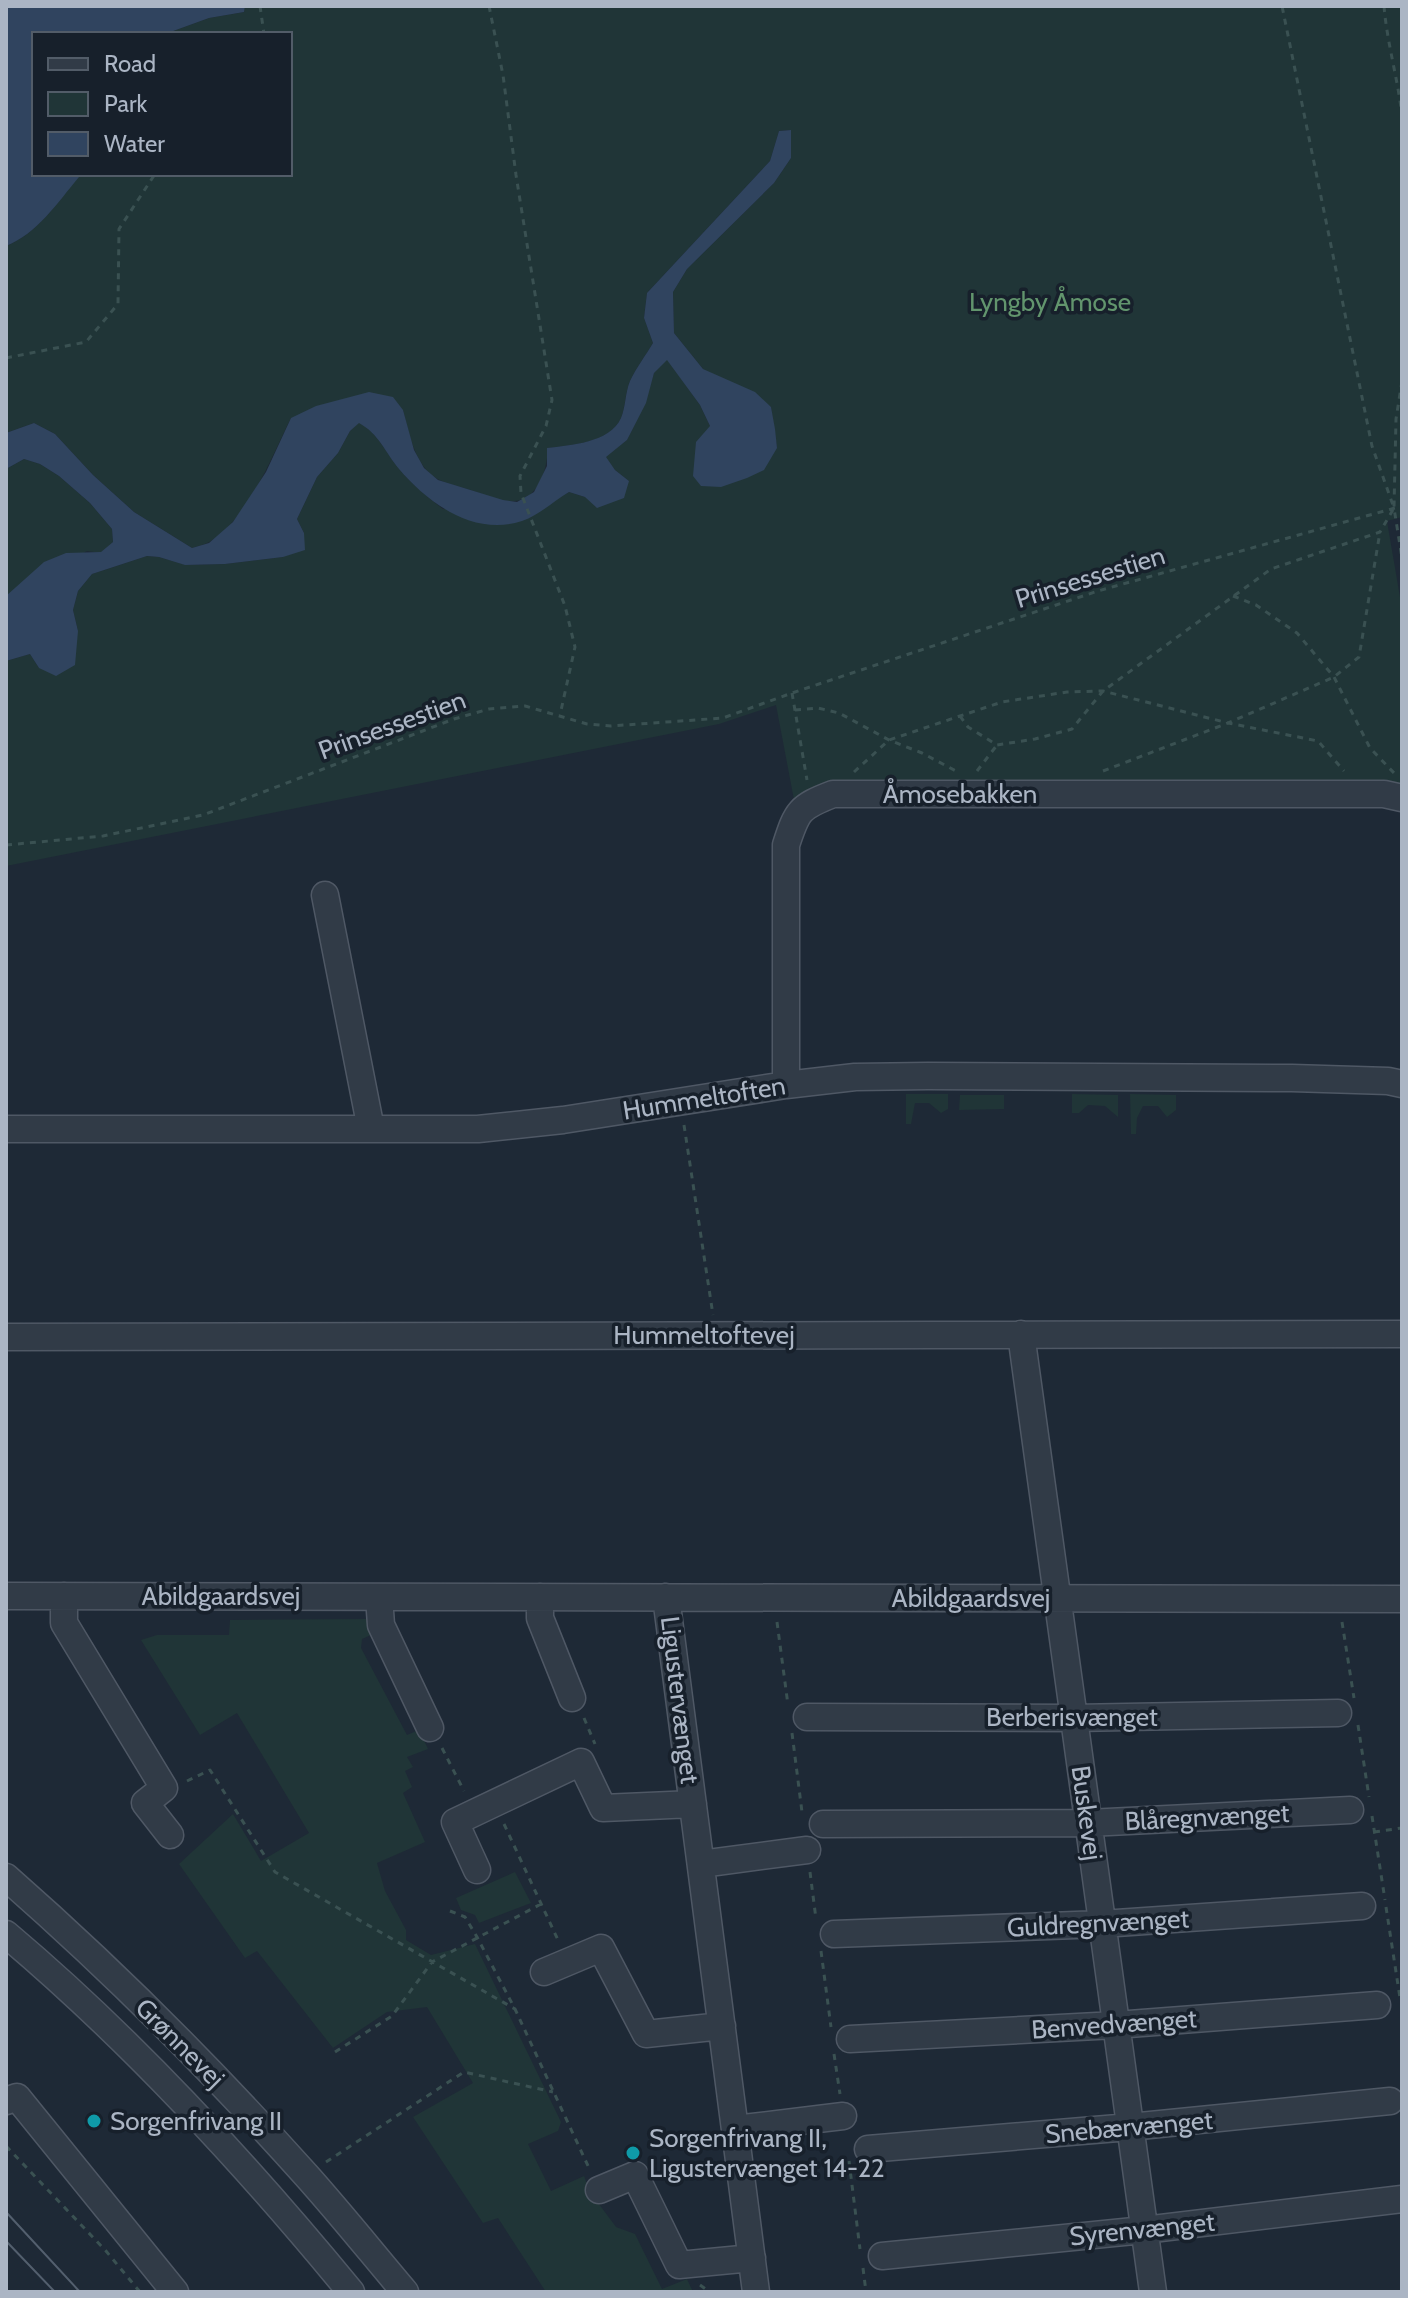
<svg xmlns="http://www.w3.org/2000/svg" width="1408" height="2298" viewBox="0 0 1408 2298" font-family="Cabin,sans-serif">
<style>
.green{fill:#203537}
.water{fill:#30445f}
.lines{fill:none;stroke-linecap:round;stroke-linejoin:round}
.minor-casing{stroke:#4f5865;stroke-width:29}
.path{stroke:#3a5152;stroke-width:3;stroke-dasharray:6 6;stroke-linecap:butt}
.minor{stroke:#313b47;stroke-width:26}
.tram{stroke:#535f6e;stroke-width:2}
.culture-dot{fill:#0f9aa8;stroke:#17202b;stroke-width:3}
.labels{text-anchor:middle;stroke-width:7;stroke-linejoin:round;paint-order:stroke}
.park-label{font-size:26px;fill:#62956d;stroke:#17202b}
.street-label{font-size:26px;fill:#abb5c4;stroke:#17202b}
.poi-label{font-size:26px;fill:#abb5c4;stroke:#17202b;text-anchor:start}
</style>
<rect width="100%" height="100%" fill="#1e2936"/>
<!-- green -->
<path class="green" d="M245 6H1402V517L1387 521 1402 609V788L795 805 776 705 719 724 6 866V661L30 654 39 668 78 631 73 610 78 591 92 574 147 556 159 557 186 565 225 564 283 557 304 533 297 519 317 477 338 453 350 431 359 422C377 433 384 449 396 465 409 482 426 496 443 509L555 500 569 492 585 497 629 481 615 470 605 457 627 440 645 403 654 373 667 359 700 405 710 426 777 448 771 407 703 369 674 333 673 292 687 269 774 183 791 158 790 130 779 131 770 161 647 293 644 318 653 343C646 355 636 368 630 381 625 393 626 406 621 418 611 443 571 445 548 448 547 469 539 498 515 501 501 503 481 493 467 489 451 484 435 482 424 467 412 451 408 429 403 410L291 418C271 458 248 519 209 542 204 545 197 546 192 548L134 512 93 475 55 434 34 423 6 433V246C37 234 58 202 78 177V174H290V34H165L209 18 244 12Z
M24 459 40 464 59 476 90 503 112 529 113 542 101 553 87 551 6 596V469Z
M906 1094H948V1109L941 1113 929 1103H915L911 1124H906Z
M1072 1094 1118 1095V1117L1105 1106 1088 1105 1079 1113H1072Z
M1130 1094 1176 1095V1110L1167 1117 1158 1106H1143L1137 1118 1136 1134H1131Z
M960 1095H1004V1109L959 1110Z
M368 1619 373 1634 362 1639 361 1648 407 1735 419 1730 428 1749 407 1757 413 1767 405 1771 412 1787 403 1793 425 1842 377 1863 385 1891 406 1930V1940L431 1955 475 1944 561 2122 558 2131 528 2144 551 2191 584 2176 590 2192 616 2227 635 2234 662 2289 687 2279 693 2292H546L498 2218 483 2223 413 2117 473 2083 427 2007 387 2012 333 2048 257 1951 245 1958 179 1864 233 1814 261 1861 309 1833 237 1713 200 1735 141 1640 157 1635H229L230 1620Z
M515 1872 531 1903 479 1923 475 1915 461 1910 456 1898Z"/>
<!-- water -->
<path class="water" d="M6 6H245L244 12 209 18 165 34H34V174H78L79 177C58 202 37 234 6 246Z
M791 130V158L774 183 687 269 673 292 674 333 703 369 755 392 771 407 775 429 777 448 764 470 747 478 721 487 701 486 693 476 696 442 710 426 700 405 667 360 654 373 646 403 627 440 606 457 615 470 629 481 624 498 597 508 585 497 569 492C553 501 540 515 522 521 474 537 428 503 399 469 385 452 379 434 359 423L350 431 338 453 317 477 297 519 304 533 305 550 283 557 225 564 185 565 159 557 147 556 92 574 78 591 73 610 78 631 75 665 56 676 39 668 30 654 6 661V596L44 562 66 553 101 552 113 542 112 529 90 503 59 476 40 464 24 459 6 469V433L34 423 55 434 93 475 134 512 192 548 209 543 233 522 266 472 291 418 316 406 369 392 393 397 403 410 414 450 424 468 438 480 503 500 517 502 534 492 547 466V448C570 445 610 443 621 418 626 406 625 393 630 381 636 368 646 355 653 343L644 318 647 293 770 161 779 131Z"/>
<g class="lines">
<!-- minor casing -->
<g class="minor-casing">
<path id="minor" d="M325 895 371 1129
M786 1085V845C797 811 799 807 833 794H1384L1402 798
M6 1129H478L563 1120 786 1085 855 1077 928 1076 1292 1078 1388 1081 1402 1084
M1021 1334 1153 2292
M6 1337 1402 1334
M6 1596 1402 1599
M64 1596V1623L164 1788 145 1803 170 1835
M379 1597 381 1625 430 1728
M540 1597V1618L572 1698
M666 1597 756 2292
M807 1717 1074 1718 1338 1713
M823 1824 1088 1823 1350 1810
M701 1864 807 1850
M477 1870 455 1822 581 1762 603 1808 693 1804
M6 1877C112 1970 212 2070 306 2175 340 2213 372 2253 405 2292
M6 1934C133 2041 246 2164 351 2292
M834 1934 1102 1924 1362 1906
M544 1972 601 1948 646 2034 722 2026
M850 2039 1116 2025 1377 2005
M6 2101 17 2097 175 2292
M735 2129 843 2116
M868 2149 1130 2127 1390 2101
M599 2190 635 2175 679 2265 752 2258
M882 2256 1144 2230 1402 2199"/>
</g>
<!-- path -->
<path class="path" d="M260 6 264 34
M489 6 503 75 516 175 552 400 546 426 520 476 521 493 565 606 575 647 560 715
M1384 6C1387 43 1398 79 1402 116
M6 358 86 342 118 304 119 229 155 174
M1402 381 1396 419 1394 508 1402 558
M1233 596 1256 605 1297 633 1334 677 1370 748 1395 774
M792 693 807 780
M795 710 818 708 839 713 889 740 922 753 956 771
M960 716 968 727 997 745 1035 739 1072 729 1103 691 1271 569 1380 532 1394 508 1372 446 1282 6
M977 771 997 745
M1103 771 1228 723 1334 677 1359 657 1380 532
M854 772 889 740 960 716 1002 702 1067 692 1103 691 1228 723 1318 741 1344 771
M6 845 103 836 203 815 454 719 489 709 525 706 587 724 611 726 723 718 792 693 1098 591 1402 506
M684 1125 713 1315
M777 1622 788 1705
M1342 1622 1354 1698
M584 1718 595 1744
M1358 1725 1369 1797
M792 1733 802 1812
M442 1748 464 1791
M187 1781 210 1770 275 1872 515 2009
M1372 1816 1385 1900
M504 1824 558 1940
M1374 1832 1402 1828
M810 1872 816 1919
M1386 1907 1400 1998
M450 1911 465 1917 477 1937 515 2009 589 2168
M821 1951 831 2027
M335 2052 392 2016 432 1962 541 1904
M834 2054 840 2094
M6 2146 106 2251 140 2292
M849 2161 860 2249
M326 2162 464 2072 553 2092
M863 2268 866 2292
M700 2285 710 2292"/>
<!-- minor -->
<use href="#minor" class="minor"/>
<!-- tram -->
<path class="tram" d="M6 2212 80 2292
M6 2241 55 2292"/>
</g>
<!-- markers -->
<g class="culture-dot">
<circle cx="94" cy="2121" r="8"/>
<circle cx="633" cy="2153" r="8"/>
</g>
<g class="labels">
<!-- park labels -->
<g class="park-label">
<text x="1050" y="311">Lyngby Åmose</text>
</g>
<!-- street labels -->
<g class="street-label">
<text transform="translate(1090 577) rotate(-17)" y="9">Prinsessestien</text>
<text transform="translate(392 725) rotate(-20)" y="9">Prinsessestien</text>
<text x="960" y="803">Åmosebakken</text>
<text transform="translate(704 1098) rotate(-9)" y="9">Hummeltoften</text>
<text x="704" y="1344">Hummeltoftevej</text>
<text x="221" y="1605">Abildgaardsvej</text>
<text x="971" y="1607">Abildgaardsvej</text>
<text transform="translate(680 1700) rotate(83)" y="9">Ligustervænget</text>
<text x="1072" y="1726">Berberisvænget</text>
<text transform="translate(1087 1813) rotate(82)" y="9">Buskevej</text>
<text transform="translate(1207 1817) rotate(-3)" y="9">Blåregnvænget</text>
<text transform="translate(1098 1923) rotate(-3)" y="9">Guldregnvænget</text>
<text transform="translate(1114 2024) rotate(-4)" y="9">Benvedvænget</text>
<text transform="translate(180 2043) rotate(45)" y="9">Grønnevej</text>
<text transform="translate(1129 2127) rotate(-5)" y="9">Snebærvænget</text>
<text transform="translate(1142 2229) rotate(-6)" y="9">Syrenvænget</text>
</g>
<!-- poi labels -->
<g class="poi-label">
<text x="110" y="2130">Sorgenfrivang II</text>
<text x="649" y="2147">Sorgenfrivang II,<tspan x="649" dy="30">Ligustervænget 14-22</tspan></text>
</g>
</g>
<!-- border -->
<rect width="1408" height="2298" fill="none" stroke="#abb5c4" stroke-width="16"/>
<!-- legend -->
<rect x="32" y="32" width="260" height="144" fill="#17202b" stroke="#525c68" stroke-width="2"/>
<rect x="48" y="58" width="40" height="12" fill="#313b47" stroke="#525c68" stroke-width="2"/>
<text x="104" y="72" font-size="24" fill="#abb5c4">Road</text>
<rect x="48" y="92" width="40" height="24" fill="#203537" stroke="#525c68" stroke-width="2"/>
<text x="104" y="112" font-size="24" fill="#abb5c4">Park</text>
<rect x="48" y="132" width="40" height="24" fill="#30445f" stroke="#525c68" stroke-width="2"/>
<text x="104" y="152" font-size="24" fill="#abb5c4">Water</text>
</svg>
